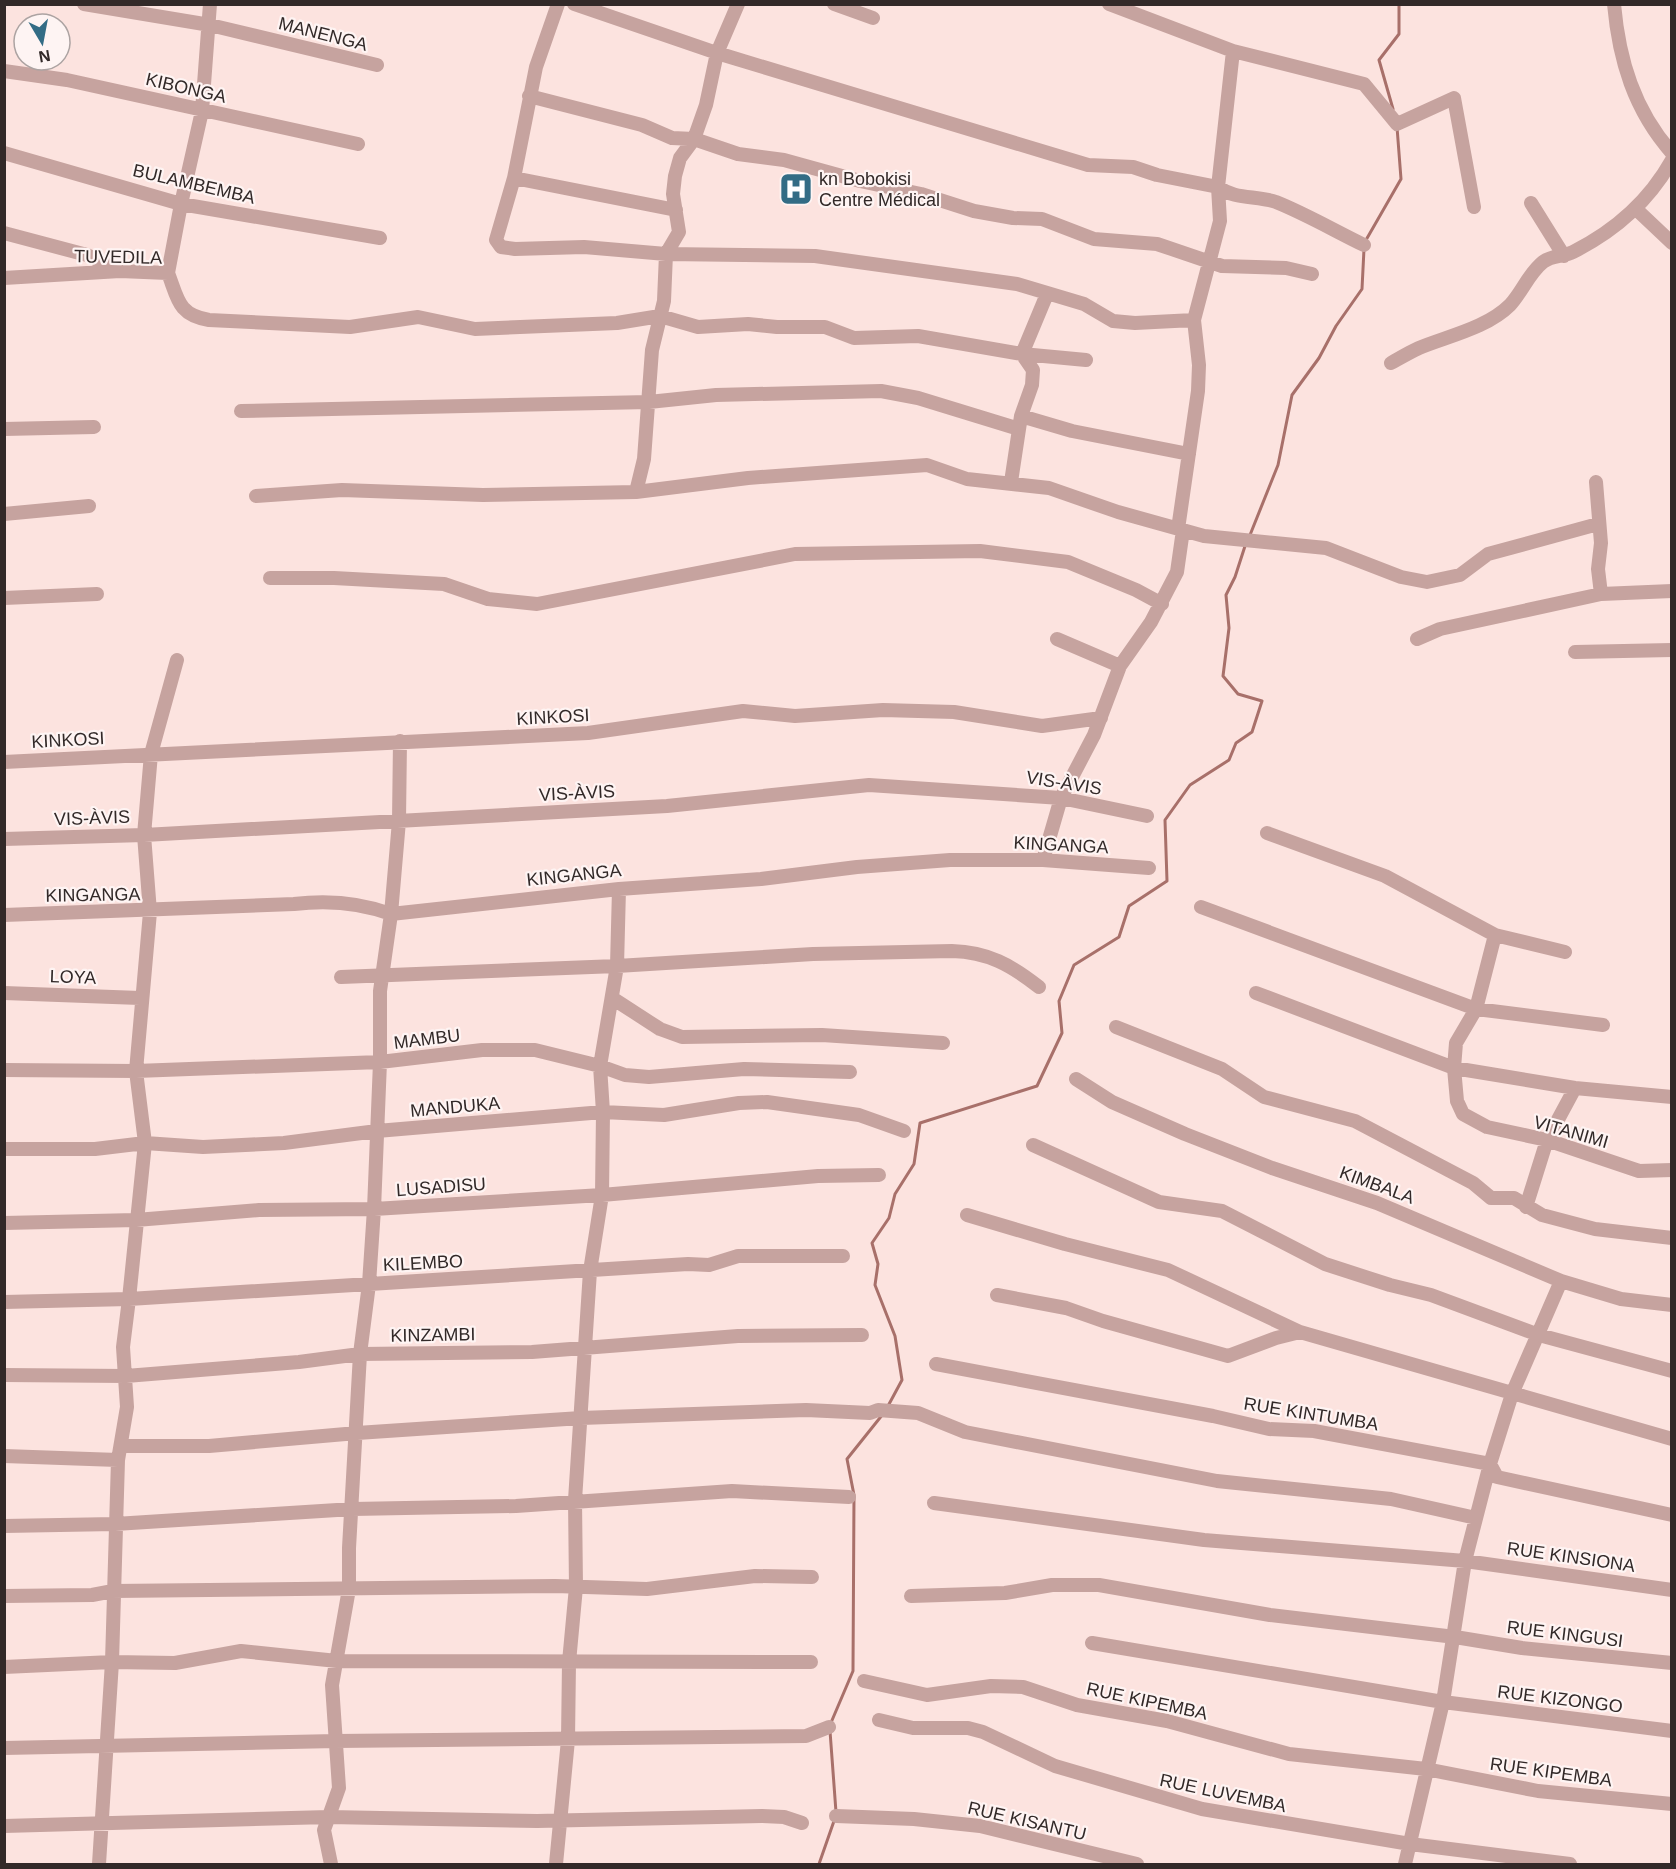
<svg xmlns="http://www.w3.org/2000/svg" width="1676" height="1869" viewBox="0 0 1676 1869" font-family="Helvetica,sans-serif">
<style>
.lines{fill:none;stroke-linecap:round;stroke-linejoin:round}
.stream{stroke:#a8706a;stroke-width:3}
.minor{stroke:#c6a39f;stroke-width:14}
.labels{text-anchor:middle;stroke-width:4.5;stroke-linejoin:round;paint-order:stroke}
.street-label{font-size:18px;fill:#322928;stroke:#fef4f3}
.poi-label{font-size:18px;fill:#322928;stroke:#fef4f3;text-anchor:start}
</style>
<rect width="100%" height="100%" fill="#fce3df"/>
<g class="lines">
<!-- stream -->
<path class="stream" d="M1393 109 1379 60 1399 34V4
M1366 240 1401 179 1397 127
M1250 535 1278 465 1292 395 1319 358 1336 326 1362 289 1364 249
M888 1406 902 1380 895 1336 875 1285 878 1264 872 1243 889 1218 895 1194 914 1164 920 1123 1037 1086 1062 1033 1059 1001 1074 965 1119 937 1129 906 1167 881 1165 820 1190 785 1229 760 1236 743 1252 732 1262 701 1238 694 1223 676 1229 628 1226 595 1235 577 1246 543
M830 1725 853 1671 854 1495 847 1459 883 1414
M830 1731 836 1812
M819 1864 834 1821"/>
<!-- minor -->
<path class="minor" d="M84 4 210 25 377 65
M558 4 536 67 514 178 496 240 501 247 515 249 584 247 666 254 815 256 1017 284 1084 304 1113 321 1135 323 1194 320
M574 4 717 53 1088 165 1133 167 1157 175 1218 187C1236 200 1256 195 1276 202 1306 214 1335 231 1364 245
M738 4 717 53 706 105 694 139 680 158 675 176 673 194 679 232 666 254 664 301 652 350 644 459 636 492 748 478 927 465 967 479 1049 488 1118 512 1204 536 1326 548 1401 577 1427 582 1460 575 1488 554 1598 524
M834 4 873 18
M1109 4 1233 51 1364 84 1397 124 1454 98 1474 207
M1614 4C1619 60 1634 110 1672 153
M4 71 67 80 358 144
M529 96 642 125 672 138 694 139 738 154 784 160 860 181 921 194 974 211 1013 218 1042 219 1094 239 1157 244 1222 266 1286 268 1312 274
M4 153 181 204 380 238
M514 178 676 210
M1531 203 1564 256
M1636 209 1672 243
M4 233 87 255 119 271
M168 273 181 204 202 111 210 4
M4 278 120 271 168 273C178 299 178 315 209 320L350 327 418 317 475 329 617 323 660 316 698 327 748 324 777 327H825L854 338 918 336 1022 354 1086 360
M1391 363C1400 358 1410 352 1419 348 1448 336 1487 328 1510 305 1522 292 1529 273 1543 262 1552 255 1563 257 1573 252 1615 231 1649 201 1672 160
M241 411 649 402 716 395 881 391 918 398 1019 429
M1021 416 1072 431 1189 454
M4 429 94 427
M1011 482 1021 416 1032 385 1033 370 1022 354 1047 294
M1596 482 1601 543 1598 569 1601 594
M256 496 342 490 483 495 636 492
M4 514 89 506
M1178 529 1198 391 1199 365 1194 320 1220 221 1218 187 1233 51
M270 578H334L444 584 488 599 537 604 795 554 980 551 1068 562 1136 590 1162 604
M4 598 97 594
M1057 639 1120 666
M1417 639 1440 629 1601 594 1672 591
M1575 652 1672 650
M4 762 588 733 743 711 795 716 883 710 954 712 1042 726 1101 718
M1267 833 1385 876 1495 935 1565 952
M4 839 144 835 667 806 869 785 1061 798 1147 816
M1043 860 1061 798 1094 735 1120 666 1151 622 1177 572 1183 530
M1201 907 1476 1009 1603 1025
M4 915 294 904C326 900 361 903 391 914L619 889 761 879 857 867 950 860H1043L1149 868
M1495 935 1476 1009 1456 1043 1454 1068 1457 1101 1463 1114 1487 1127 1547 1140 1639 1171 1672 1170
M341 977 617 966 813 954 952 951C988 952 1011 965 1039 987
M4 993 140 998
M1256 993 1454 1068 1575 1088 1672 1097
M612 998 660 1029 682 1037 822 1035 943 1043
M1116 1027 1222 1069 1264 1097 1355 1121 1473 1183 1491 1198H1514L1542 1215 1595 1229 1672 1238
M4 1070 136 1071 380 1062 482 1050H535L600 1066 625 1075 649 1077 744 1069 850 1072
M1076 1079 1112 1102 1185 1134 1272 1168 1377 1203 1561 1281 1621 1299 1672 1305
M1033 1145 1159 1202 1222 1211 1325 1264 1390 1285 1431 1295 1539 1335 1672 1371
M4 1149H95L145 1143 203 1147 284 1143 377 1131 603 1112 664 1115 739 1103 767 1102 859 1115 904 1131
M1526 1207 1547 1140 1575 1088
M967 1215 1065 1244 1168 1270 1300 1332
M4 1223 136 1220 259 1210 374 1209 602 1195 818 1176 879 1175
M997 1295 1066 1308 1103 1321 1228 1356 1276 1338 1300 1332 1672 1439
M4 1302 129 1299 688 1264 709 1265 738 1256H843
M936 1364 1213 1416 1269 1429 1314 1431 1490 1464 1497 1477 1672 1515
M4 1375 126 1376 299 1362 360 1354 532 1352 738 1336 862 1335
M122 1446H209L357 1433 581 1418 806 1410 870 1413 878 1410 918 1413 965 1432 1217 1481 1391 1499 1476 1518
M4 1456 118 1460
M934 1503 1204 1540 1465 1561 1672 1590
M4 1526 115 1524 353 1509 516 1506 732 1491 849 1497
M4 1596 92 1595 113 1591 555 1586 647 1589 755 1576 812 1577
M911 1596 1005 1593 1052 1585H1099L1270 1615 1455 1637 1522 1648 1672 1663
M1092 1643 1443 1702 1672 1731
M4 1667 112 1662 175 1663 241 1651 337 1661 811 1662
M864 1681 927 1695 991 1686 1023 1687 1077 1705 1167 1721 1289 1754 1426 1769 1538 1791 1672 1804
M879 1720 913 1728H968L983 1732 1055 1766 1202 1809 1410 1844 1570 1864
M4 1748 336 1741 806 1736 829 1727
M836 1816 914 1819 980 1826 1137 1864
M4 1826 329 1817 537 1821 762 1816 784 1817 802 1823
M99 1864 112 1662 118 1460 127 1407 123 1347 129 1299 145 1143 136 1071 150 912 144 835 151 754 177 660
M331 1864 324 1830 339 1788 332 1685 349 1589V1548L360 1354 369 1284 374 1209 380 1062V991L391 914 399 821 400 741
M556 1864 568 1740 569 1662 576 1587 575 1500 590 1271 602 1195 603 1112 600 1066 617 966 619 889
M1405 1864 1443 1702 1465 1561 1490 1464 1512 1394 1561 1281"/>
</g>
<!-- icons -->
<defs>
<g id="hospital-square" transform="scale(1.725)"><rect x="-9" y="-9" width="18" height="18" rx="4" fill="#336c85" stroke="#fef4f3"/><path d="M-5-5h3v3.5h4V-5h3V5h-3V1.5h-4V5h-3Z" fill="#fff"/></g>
</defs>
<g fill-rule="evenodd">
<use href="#hospital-square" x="796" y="189"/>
</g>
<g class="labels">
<!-- street labels -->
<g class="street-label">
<text transform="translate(323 34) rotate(14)" y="6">MANENGA</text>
<text transform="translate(186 88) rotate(13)" y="6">KIBONGA</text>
<text transform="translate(194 184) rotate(13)" y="6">BULAMBEMBA</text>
<text transform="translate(118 257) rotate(1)" y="6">TUVEDILA</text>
<text transform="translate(553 717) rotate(-3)" y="6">KINKOSI</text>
<text transform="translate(68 740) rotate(-3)" y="6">KINKOSI</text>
<text transform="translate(1064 783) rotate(9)" y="6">VIS-ÀVIS</text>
<text transform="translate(577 793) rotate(-3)" y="6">VIS-ÀVIS</text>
<text transform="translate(92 818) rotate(-2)" y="6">VIS-ÀVIS</text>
<text transform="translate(1061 845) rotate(3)" y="6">KINGANGA</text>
<text transform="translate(574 875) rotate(-6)" y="6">KINGANGA</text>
<text transform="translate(93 895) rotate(-1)" y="6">KINGANGA</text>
<text transform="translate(73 977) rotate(2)" y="6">LOYA</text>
<text transform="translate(427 1039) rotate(-7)" y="6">MAMBU</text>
<text transform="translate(455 1107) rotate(-5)" y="6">MANDUKA</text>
<text transform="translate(1571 1132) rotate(16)" y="6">VITANIMI</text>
<text transform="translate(1377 1185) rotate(20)" y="6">KIMBALA</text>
<text transform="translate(441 1187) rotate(-4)" y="6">LUSADISU</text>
<text transform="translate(423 1263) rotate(-3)" y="6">KILEMBO</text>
<text transform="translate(433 1335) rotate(-1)" y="6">KINZAMBI</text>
<text transform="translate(1311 1414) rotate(9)" y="6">RUE KINTUMBA</text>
<text transform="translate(1571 1557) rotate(8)" y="6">RUE KINSIONA</text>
<text transform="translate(1565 1634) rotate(7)" y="6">RUE KINGUSI</text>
<text transform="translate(1560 1699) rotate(7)" y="6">RUE KIZONGO</text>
<text transform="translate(1147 1701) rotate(12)" y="6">RUE KIPEMBA</text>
<text transform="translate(1551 1772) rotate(8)" y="6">RUE KIPEMBA</text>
<text transform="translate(1223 1793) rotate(12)" y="6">RUE LUVEMBA</text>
<text transform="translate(1027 1821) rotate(13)" y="6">RUE KISANTU</text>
</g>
<!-- poi labels -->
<g class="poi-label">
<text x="819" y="185">kn Bobokisi<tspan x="819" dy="21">Centre Médical</tspan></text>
</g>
</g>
<!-- border -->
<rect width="1676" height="1869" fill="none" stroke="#322928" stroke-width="12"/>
<!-- north arrow -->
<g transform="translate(42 42) rotate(170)"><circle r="28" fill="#fef4f3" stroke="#aca3a2" stroke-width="1.5"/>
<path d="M0-4.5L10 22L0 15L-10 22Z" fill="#336c85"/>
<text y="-9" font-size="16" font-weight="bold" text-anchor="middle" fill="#322928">N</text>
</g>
</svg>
